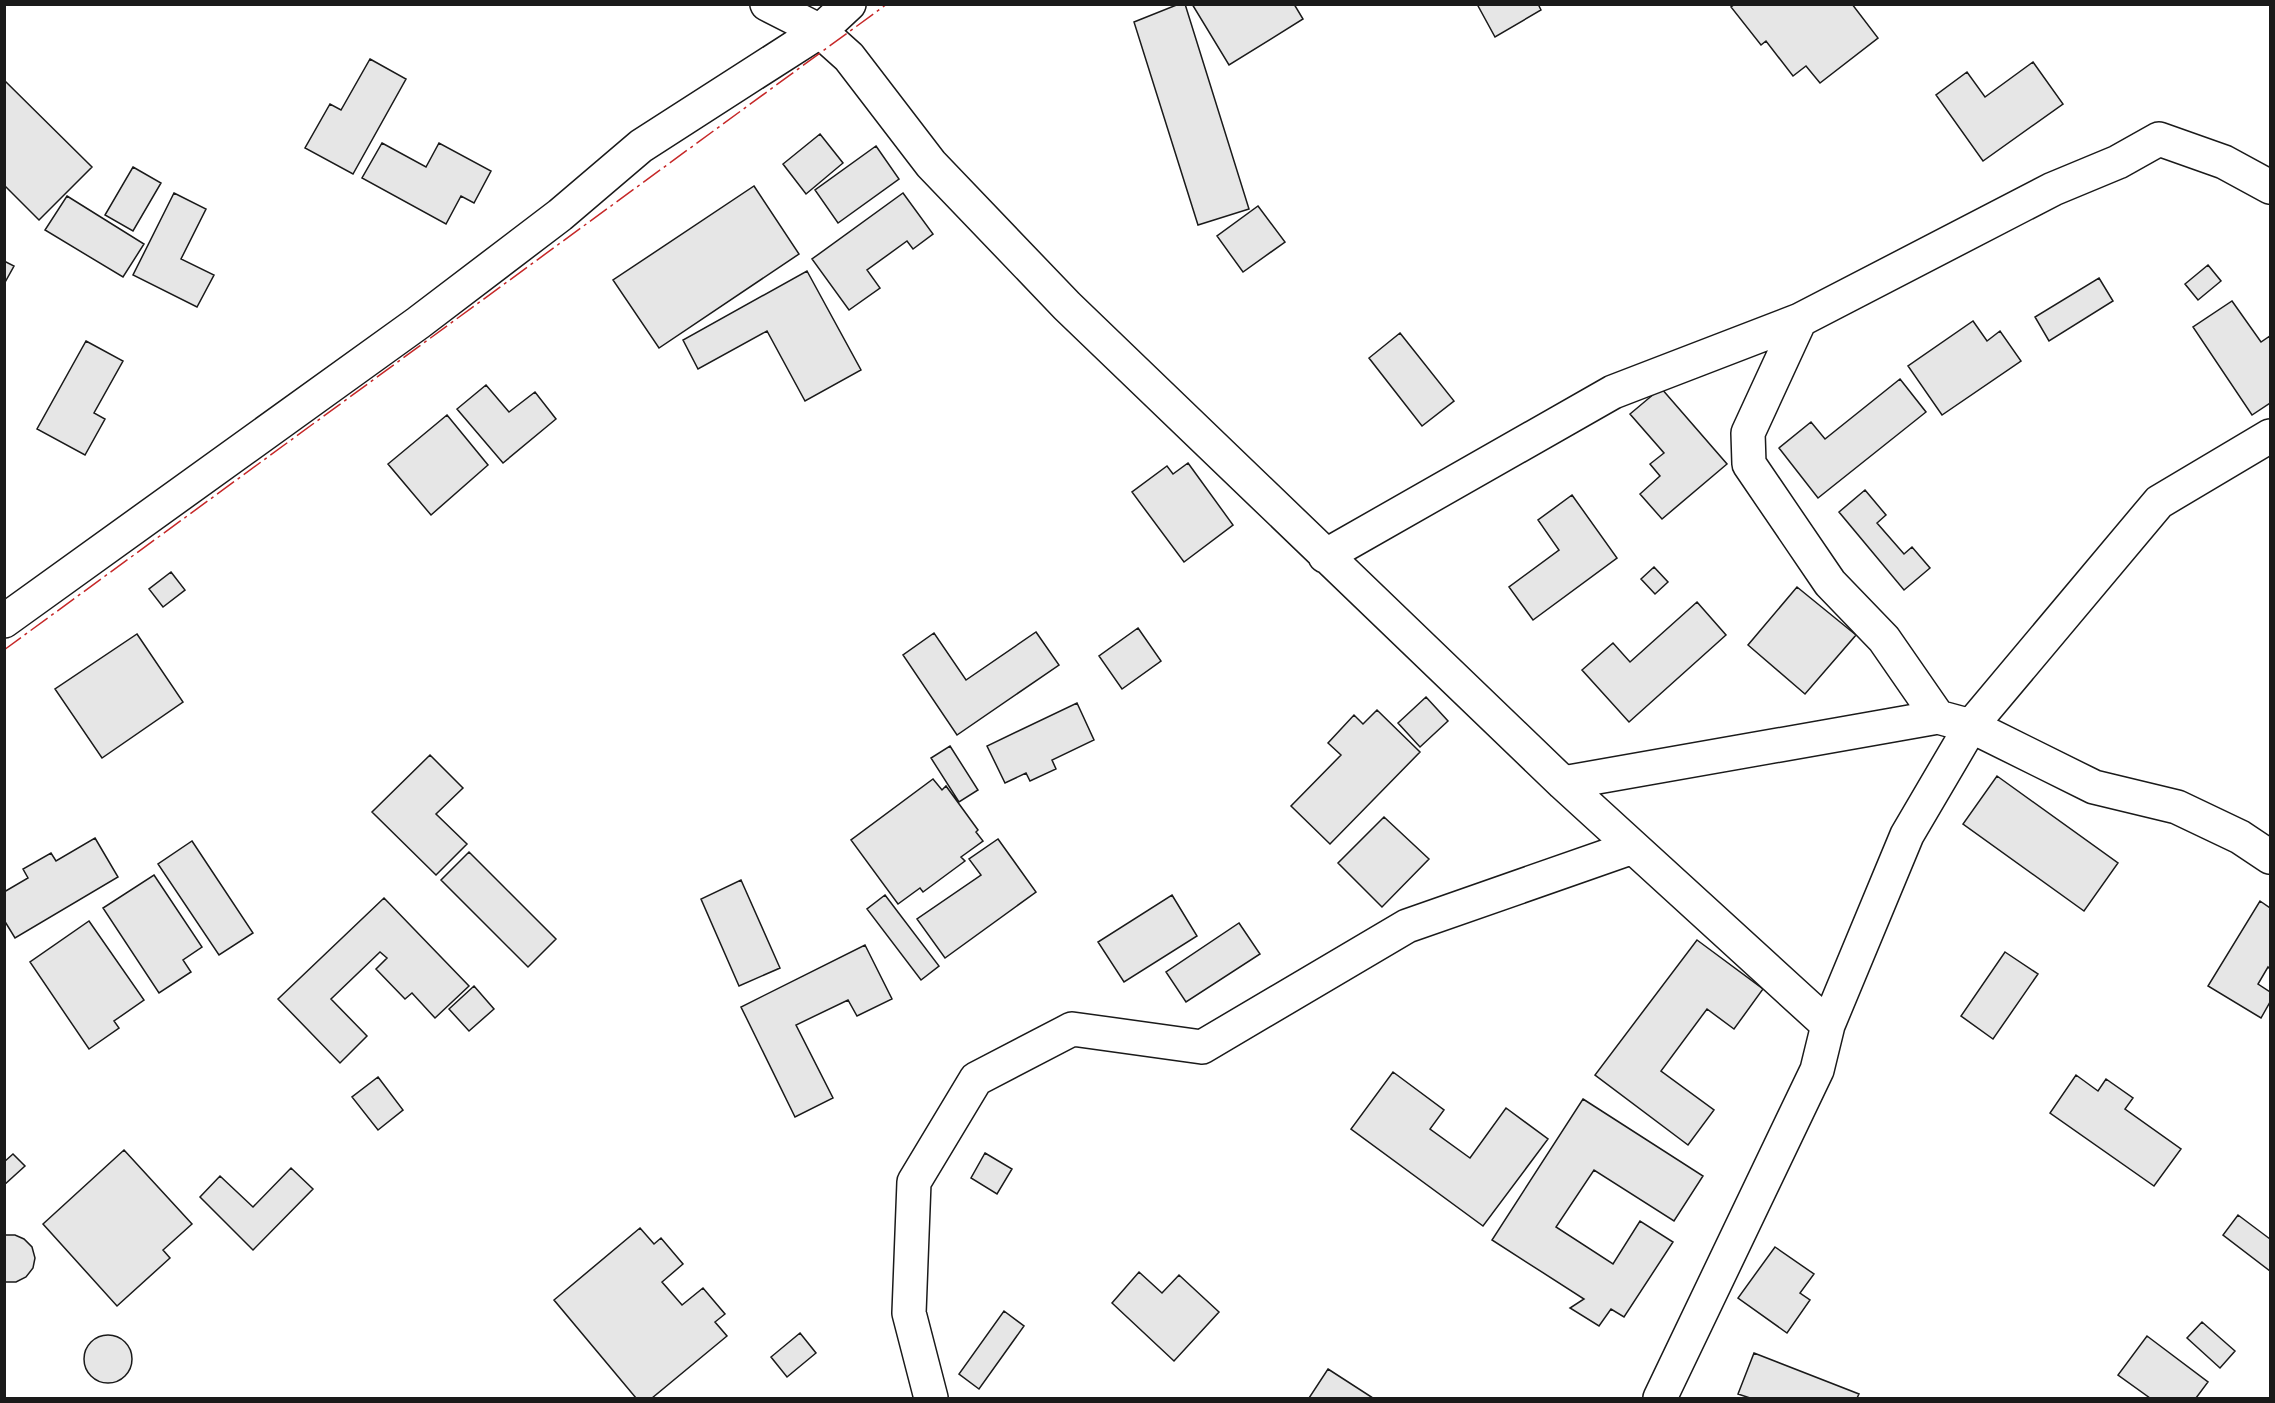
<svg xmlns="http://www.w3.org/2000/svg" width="2275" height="1403" viewBox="0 0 2275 1403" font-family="'PT Sans',sans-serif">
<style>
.building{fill:#e6e6e6;stroke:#1a1a1a;stroke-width:1.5}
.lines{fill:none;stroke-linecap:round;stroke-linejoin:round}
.minor-casing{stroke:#1a1a1a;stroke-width:36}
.minor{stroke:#fff;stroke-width:33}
.power{stroke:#c62828;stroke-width:1.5;stroke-dasharray:21 4.5 3 4.5;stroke-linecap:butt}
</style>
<rect width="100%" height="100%" fill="#fff"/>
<!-- building -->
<path class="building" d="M1179 4H1185L1249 209 1198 225 1134 22Z
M1192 4H1294L1303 19 1229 65Z
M1477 4H1538L1541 10 1495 37Z
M1735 4H1852L1878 38 1820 83 1806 66 1793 76 1766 41 1761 45 1731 7Z
M370 59 406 79 353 174 305 148 330 104 341 110Z
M2033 62 2063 104 1983 161 1936 95 1967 72 1985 97Z
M5 81 92 167 39 220 4 185Z
M820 134 843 163 806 194 783 164Z
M382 143 426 167 439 143 491 171 474 203 461 196 446 224 362 178Z
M876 146 899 179 838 223 815 190Z
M133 167 161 183 133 231 105 215Z
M754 186 799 254 659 348 613 280Z
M174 193 206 209 181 259 214 275 197 307 133 275Z
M903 193 933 234 913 249 907 241 867 270 880 288 849 310 812 259Z
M67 196 144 244 123 277 45 230Z
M1258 206 1285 242 1243 272 1217 236Z
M4 261 14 266 4 284Z
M2208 265 2221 281 2198 300 2185 284Z
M807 271 861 370 805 401 767 331 698 369 683 340Z
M2099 278 2113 301 2049 341 2035 317Z
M2232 301 2261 342 2270 336V403L2252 415 2193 327Z
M1973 321 1987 341 2000 331 2021 361 1942 415 1908 366Z
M1400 333 1454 401 1422 426 1369 358Z
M86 341 123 361 94 413 105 419 85 455 37 429Z
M1900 379 1926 412 1818 498 1779 448 1811 422 1825 439Z
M486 385 509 412 535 392 556 419 503 463 457 409Z
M1661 388 1727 464 1662 519 1640 494 1660 476 1650 464 1664 453 1630 414Z
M447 415 488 465 431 515 388 464Z
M1188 463 1233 525 1184 562 1132 492 1167 466 1173 474Z
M1865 490 1886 515 1877 523 1904 554 1912 547 1930 568 1904 590 1839 512Z
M1572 495 1617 558 1533 620 1509 587 1559 550 1538 520Z
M1654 567 1668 582 1655 594 1641 579Z
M171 572 185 590 163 607 149 589Z
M1797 587 1856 635 1805 694 1748 645Z
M1697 602 1726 635 1629 722 1582 670 1613 643 1630 662Z
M1138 628 1161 661 1122 689 1099 656Z
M1036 632 1059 665 957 735 903 655 934 633 966 680Z
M137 634 183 702 102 758 55 689Z
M1426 697 1448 721 1420 747 1398 723Z
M1077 703 1094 740 1052 760 1056 769 1030 781 1026 773 1005 783 987 746Z
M1377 710 1420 752 1330 844 1291 806 1341 755 1328 743 1354 715 1363 724Z
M950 746 978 790 959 802 931 758Z
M430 755 463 788 436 814 467 844 436 875 372 812Z
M1997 776 2118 863 2084 911 1963 824Z
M933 779 942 790 946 786 978 830 976 832 983 841 961 857 965 861 923 892 920 888 898 904 851 840Z
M1384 817 1429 859 1382 907 1338 863Z
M95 838 118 877 15 938 4 920V892L28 878 23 869 51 853 56 861Z
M998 839 1036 892 945 958 917 919 981 875 969 859Z
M192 841 253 933 219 955 158 864Z
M469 852 556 939 528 967 441 880Z
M154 875 202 947 183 960 191 972 159 993 103 908Z
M741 880 780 968 739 986 701 899Z
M885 895 939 966 921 980 867 909Z
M1172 895 1197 936 1124 982 1098 942Z
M384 898 469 986 435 1018 412 993 405 999 376 969 387 958 380 952 331 999 367 1036 340 1063 278 999Z
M2260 901 2270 908V969L2268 967 2258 984 2270 992V1002L2261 1018 2208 986Z
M89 921 144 1000 114 1021 119 1028 89 1049 30 962Z
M1239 923 1260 954 1186 1002 1166 972Z
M1697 940 1763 989 1734 1029 1707 1009 1661 1071 1714 1110 1688 1145 1595 1075Z
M865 945 892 999 857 1016 848 1000 796 1025 833 1098 795 1117 741 1007Z
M2005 952 2038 974 1993 1039 1961 1016Z
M474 986 494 1009 469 1031 449 1009Z
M1393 1072 1444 1110 1430 1129 1470 1158 1506 1108 1548 1139 1483 1226 1351 1129Z
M2076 1075 2098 1091 2106 1079 2133 1098 2125 1109 2181 1149 2154 1186 2050 1113Z
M378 1077 403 1110 378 1130 352 1097Z
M1583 1099 1703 1176 1674 1221 1594 1170 1556 1227 1613 1264 1640 1221 1673 1242 1624 1317 1611 1309 1599 1326 1570 1308 1584 1299 1492 1240Z
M124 1150 192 1224 163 1250 170 1258 117 1306 43 1224Z
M985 1153 1012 1169 997 1194 971 1178Z
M13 1154 25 1166 4 1185V1162Z
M291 1168 313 1189 253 1250 200 1197 220 1176 253 1207Z
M2238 1215 2270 1239V1271L2223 1235Z
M640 1228 654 1244 661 1238 683 1264 662 1282 682 1305 703 1288 725 1314 715 1322 727 1336 652 1398H636L554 1300Z
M4 1235H15L24 1239 32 1247 35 1258 33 1268 26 1277 16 1282H4Z
M1775 1247 1814 1274 1800 1293 1810 1300 1787 1333 1738 1298Z
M1139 1272 1162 1293 1179 1275 1219 1312 1174 1361 1112 1303Z
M1004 1311 1024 1326 979 1389 959 1374Z
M2202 1322 2235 1351 2220 1368 2187 1338Z
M800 1333 816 1353 787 1377 771 1357Z
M84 1359a24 24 0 1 1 48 0a24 24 0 1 1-48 0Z
M2147 1336 2208 1382 2196 1398H2150L2118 1375Z
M1754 1353 1859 1394 1857 1398H1750L1738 1394Z
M1328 1369 1373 1398H1309Z"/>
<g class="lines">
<!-- minor casing -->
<g class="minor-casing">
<path id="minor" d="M767 4 820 31 849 57 931 164 1067 306 1563 783 1828 1025
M1800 320 1748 433 1749 464 1830 583 1884 639 1938 717 1971 726 2159 502 2270 436
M1325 556 1613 392 1800 320 2053 189 2118 162 2159 139 2224 162 2270 187
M4 621 418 323 560 215 641 146 820 31 849 4
M1563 783 1938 717
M931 1398 909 1313 914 1182 976 1079 1072 1029 1202 1047 1407 926 1633 847
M1660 1398 1817 1070 1828 1025 1907 835 1971 726 2094 787 2177 807 2240 837 2270 857"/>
</g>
<!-- minor -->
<use href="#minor" class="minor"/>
<!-- power -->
<path class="power" d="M4 650 887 4"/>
</g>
<!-- border -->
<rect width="2275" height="1403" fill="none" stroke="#1a1a1a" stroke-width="12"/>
</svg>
